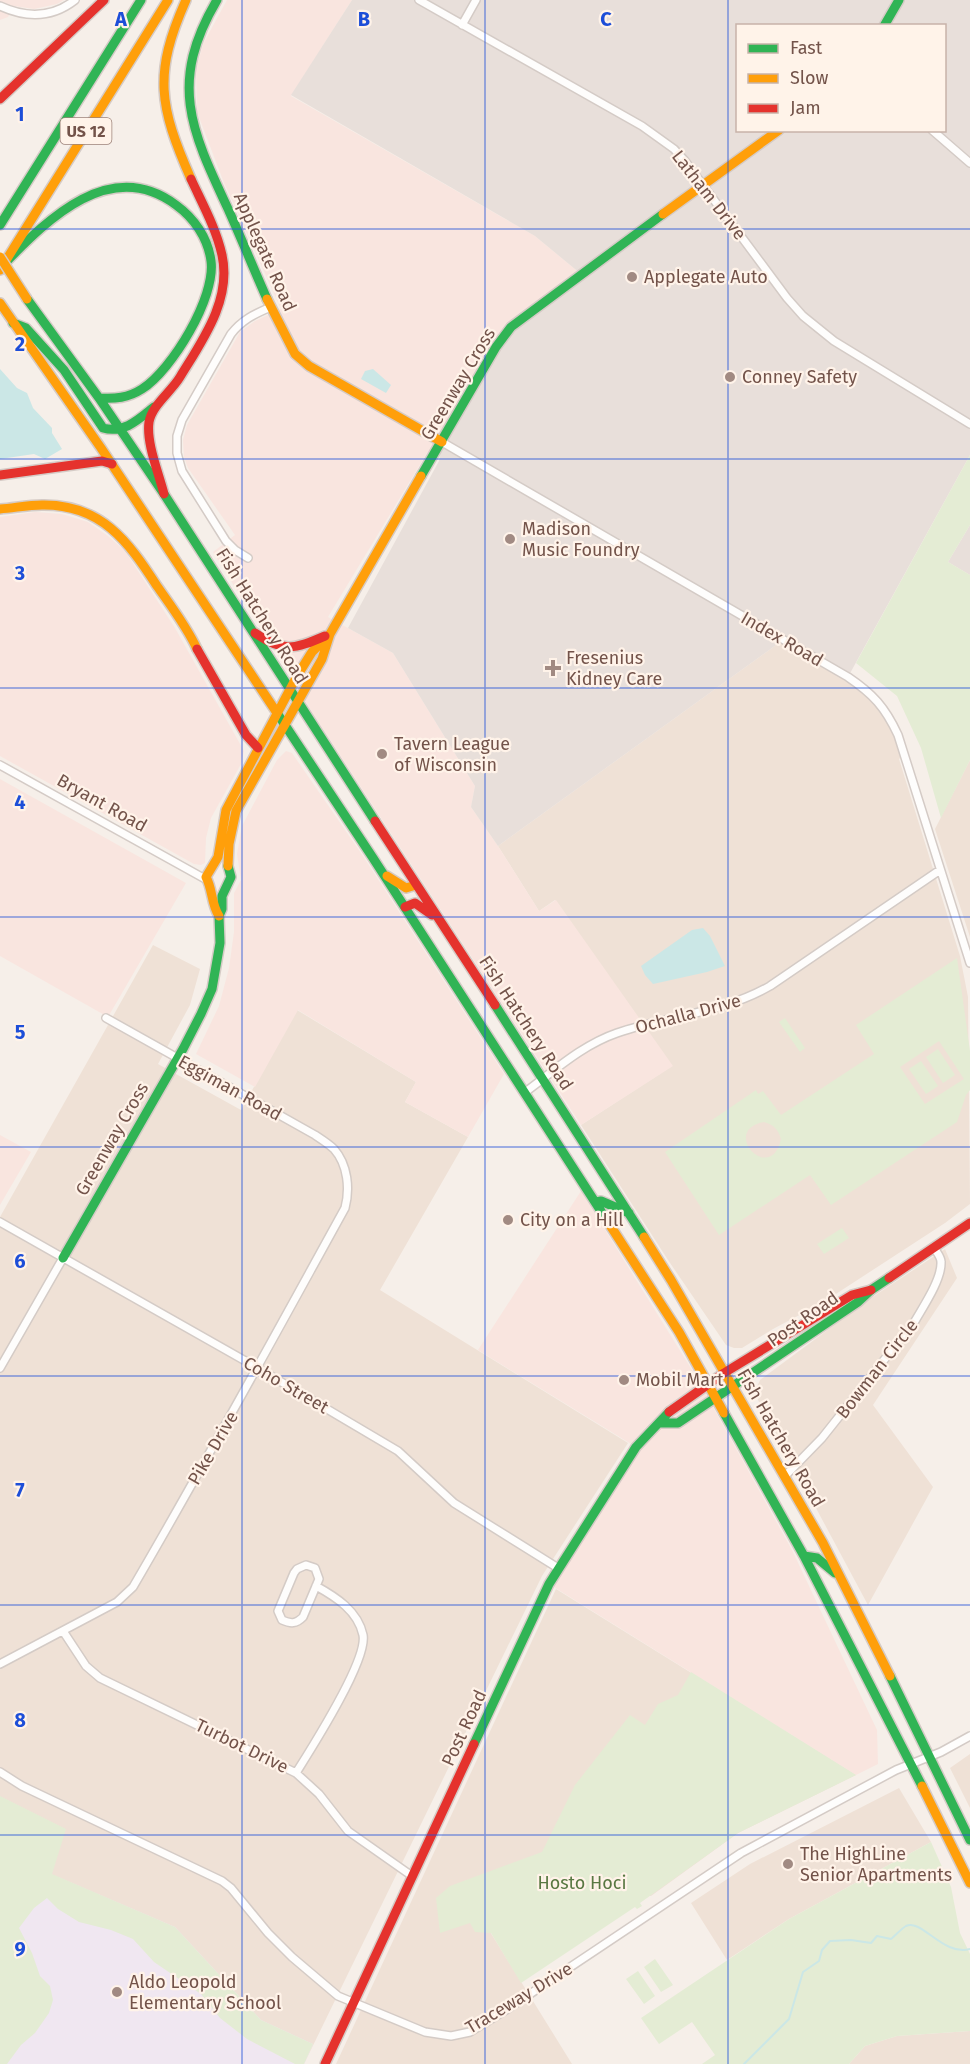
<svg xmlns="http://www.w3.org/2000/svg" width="970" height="2064" viewBox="0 0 970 2064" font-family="'Fira Sans',sans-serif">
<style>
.residential{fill:#efe1d6}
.commercial{fill:#f9e5df}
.industrial{fill:#e8dfda;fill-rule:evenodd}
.education{fill:#f0e7f1}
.green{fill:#e4ecd4;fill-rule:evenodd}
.water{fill:#cbe7e6}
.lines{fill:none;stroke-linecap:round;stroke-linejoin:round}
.stream{stroke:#cbe7e6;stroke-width:2}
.street-casing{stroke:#d4cbc6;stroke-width:10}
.fast-casing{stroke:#d5cbc6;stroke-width:12}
.slow-casing{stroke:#d5cbc6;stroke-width:12}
.jam-casing{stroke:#d5cbc6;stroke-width:12}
.street{stroke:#fefdfc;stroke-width:7}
.fast{stroke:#30b455;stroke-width:9}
.slow{stroke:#ff9f0a;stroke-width:9}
.jam{stroke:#e5322d;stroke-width:9}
.slow-bridge-casing{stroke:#d5cbc6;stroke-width:12;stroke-linecap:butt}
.slow-bridge{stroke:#ff9f0a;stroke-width:9}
.grid{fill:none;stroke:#1d4ed8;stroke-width:1.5;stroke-opacity:0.55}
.poi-dot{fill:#a18a82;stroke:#fff3e9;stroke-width:2}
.labels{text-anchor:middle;stroke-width:4.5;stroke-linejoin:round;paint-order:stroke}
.shield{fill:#fff3e9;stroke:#9d837a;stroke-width:1.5}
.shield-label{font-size:16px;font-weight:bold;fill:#73534a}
.street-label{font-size:18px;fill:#73534a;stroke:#fff3e9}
.poi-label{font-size:18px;fill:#73534a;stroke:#fff3e9;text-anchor:start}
.park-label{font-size:18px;fill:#597842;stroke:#fff3e9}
.grid-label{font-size:20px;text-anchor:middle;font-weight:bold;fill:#1d4ed8;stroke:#fff3e9;stroke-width:4.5;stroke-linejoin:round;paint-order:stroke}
</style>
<rect width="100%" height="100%" fill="#f6efe9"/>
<!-- residential -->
<path class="residential" d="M783 640 848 677 882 706 904 755 899 759 960 956 968 997 970 1204 945 1223 822 1303 773 1329 742 1348H734L726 1345 668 1260 581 1125 672 1066 555 900 539 911 498 846Z
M970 760V937L935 829Z
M153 945 200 969 190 1005 158 1064 241 1110 297 1010 416 1082 405 1102 468 1137 380 1290 628 1443 542 1576 304 2064H0V1217Z
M945 1249 957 1278 873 1405 933 1487 868 1605 758 1400 756 1389 760 1380 868 1300Z
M556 1589 856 1775 738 1833 651 1896 521 1897 484 1922 572 2064H336Z
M970 1754V1808L950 1768Z
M899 1788 931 1842 789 1919 727 1960 691 1903 750 1864Z
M970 2031V2064H849L865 2046 897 2036Z"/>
<!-- commercial -->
<path class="commercial" d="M0 0H64L57 4 34 9 14 6 8 17 0 20Z
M227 0H352L291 96 535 236 581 274 442 442 427 453 328 617 393 653 475 786 471 807 498 846 539 911 556 900 673 1066 581 1125 312 712 213 552 235 535 188 468 184 457 183 440 187 425 240 332 255 321 281 309 224 183 197 112 196 70 203 44Z
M35 512 62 514 88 522 108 536 125 551 175 628 244 751 241 764 211 818 206 838 205 863 201 865 194 864 0 756V517Z
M286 751 292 753 363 856 504 1074 468 1137 405 1102 416 1082 298 1010 255 1087 196 1054 219 1006 229 968 234 932V893L241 880 237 854 242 826 277 760Z
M0 779 186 883 108 1017 0 956Z
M0 1135 31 1152 0 1205Z
M581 1191 697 1378 792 1550 877 1730 878 1764 856 1775 549 1584 636 1447 478 1350Z"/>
<!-- industrial -->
<path class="industrial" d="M352 0H970V455L848 677 783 640 498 846 471 807 475 786 393 653 348 628 439 461 442 442 511 327 581 274 535 236 291 95ZM738 26H944V130H738Z
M970 525V575L948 562Z"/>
<!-- education -->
<path class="education" d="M58 1877 175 1927 261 2020 313 2044 304 2064H0V1940Z"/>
<!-- green -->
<path class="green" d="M970 455V525L948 562 970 575V760L941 818 921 748 897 696 856 663Z
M957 958 970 1051V1090L966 1095 957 1122 831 1205 810 1175 719 1235 665 1152 756 1090 758 1094 763 1091 781 1115 874 1054 856 1025ZM939 1041 964 1079 925 1104 900 1067ZM764 1122C774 1125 778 1129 781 1139 771 1186 719 1130 764 1122Z
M785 1018 805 1048 800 1052 779 1022Z
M938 1049 955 1075 943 1083 926 1057Z
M921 1061 938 1086 926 1094 909 1069Z
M842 1228 849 1238 824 1254 817 1244Z
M691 1672 856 1775 738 1833 640 1903 642 1906 637 1909 635 1907 521 1983 491 1933 475 1932 470 1923 440 1933 436 1898 450 1886 542 1852 575 1785 630 1715 645 1725 658 1704 678 1695Z
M0 1796 66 1829 52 1874 175 1927 261 2020 313 2044 304 2064H295L247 2039 220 2018 201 1994 154 1962 133 1939 111 1930 79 1922 58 1909 47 1898 34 1908 19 1928 32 1953 40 1976 50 1986 53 2000 49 2013 35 2033 21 2045 7 2064H0Z
M931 1842 951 1887 960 1933 970 1954V2031L897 2036 865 2046 849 2064H702L715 2055 692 2022 659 2044 641 2018 789 1919Z
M655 1959 673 1985 661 1992 644 1967Z
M638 1971 655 1996 644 2004 626 1979Z"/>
<!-- water -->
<path class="water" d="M0 369 17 388 27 393 33 408 52 428V433L62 449 45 459 34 454 0 459Z
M373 369 391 385 386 393 361 379 365 371Z
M703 928 710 936 725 966 707 972 653 984 645 975 641 966 692 930Z"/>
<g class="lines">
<!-- stream -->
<path class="stream" d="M744 2064 789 2019 803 1972 819 1961 822 1950 830 1941 851 1940 871 1943 877 1936 891 1939C896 1935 901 1929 906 1926 921 1918 944 1957 970 1949"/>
<!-- street casing -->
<g class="street-casing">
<path id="street" d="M419 0 642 126 674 149 685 161 787 298 803 316 834 341 970 424
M0 6C26 18 52 18 75 0
M462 25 476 0
M932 130 970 163
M442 442 848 677C873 694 885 707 898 735L970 963
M248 558 235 550 226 541 182 471 177 453V436L182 420 231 334C242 320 254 314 271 307
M0 765 207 880
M524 1093C554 1071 582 1045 617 1033 669 1015 721 1014 770 986L940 870
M0 1222 256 1367 398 1451 454 1503 558 1568
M0 1368 63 1258
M785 1476 822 1438 915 1321C923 1307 942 1279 941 1262 941 1257 937 1253 935 1249
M306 1565 315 1568 319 1579 303 1617C296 1624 291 1624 282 1620L278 1611 294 1573 297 1569Z
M63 1631 86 1666 100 1678 296 1773 319 1794 348 1831 412 1876
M0 1664 117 1602 133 1587C206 1462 275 1335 345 1208 350 1189 348 1165 334 1149 329 1144 321 1139 315 1135L106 1018
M0 1772 22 1786 222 1881 231 1888 268 1933 292 1957 338 1996 425 2032 451 2036 470 2032 506 2010 741 1853 896 1770 941 1752 970 1736
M296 1773C311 1749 368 1660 363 1635 358 1611 336 1597 316 1586"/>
</g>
<!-- fast casing -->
<g class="fast-casing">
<path id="fast" d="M217 0C168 83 191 130 229 211 242 240 254 270 267 299
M884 26 899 0
M0 225 141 0
M5 263C48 219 111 156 176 205 194 218 208 238 211 261 216 297 172 370 142 389 128 398 115 399 99 398
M27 299 99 398 164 494 375 821
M13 323 26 328 64 370 103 428C124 434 139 419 154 407
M421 476 496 347 511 327 663 214
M277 713 373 858 606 1219
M495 1005 644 1237
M596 1202 601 1201 629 1213
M63 1258 183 1049 201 1014 212 989 220 943 219 916 222 909V896L231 877 228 866
M724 1413 804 1556 922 1786
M659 1423H678L858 1302 871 1290 889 1278
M804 1556 817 1558 835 1573
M890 1676 970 1840
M474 1744 549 1584 636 1447 669 1412"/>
</g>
<!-- slow casing -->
<g class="slow-casing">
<path id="slow" d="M186 0C153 74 159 106 191 179
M663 214 779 130
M0 270 168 0
M267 299 295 354 309 366 442 442
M0 303 101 448 277 713
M0 509C14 508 28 505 42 505 101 504 128 541 157 586 171 606 187 627 197 649
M228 866 229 844 236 811 322 659 330 634 421 476
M387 876 406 888 416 885
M219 916C211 904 213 890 206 877L218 857 226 810 297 676 312 652 328 636
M606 1219 679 1332 724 1413
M644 1237 671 1280 823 1543 890 1676
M922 1786 970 1883"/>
</g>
<!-- jam casing -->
<g class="jam-casing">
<path id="jam" d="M0 99 104 0
M0 475 102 461 112 464
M164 494C159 474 146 443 149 422 152 405 171 392 180 377 202 341 232 300 222 255 216 228 202 203 191 179
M255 633C283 653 295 649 325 636
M197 649 246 735 258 748
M375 821 495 1005
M405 907 415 903 432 915
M889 1278 970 1223
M669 1412 724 1373 852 1295 871 1290
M325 2064 474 1744"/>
</g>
<!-- street -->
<use href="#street" class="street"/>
<!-- fast -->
<use href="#fast" class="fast"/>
<!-- slow -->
<use href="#slow" class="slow"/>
<!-- jam -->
<use href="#jam" class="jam"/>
<!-- slow-bridge casing -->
<g class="slow-bridge-casing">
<path id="slow-bridge" d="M0 257 27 299"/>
</g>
<!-- slow-bridge -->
<use href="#slow-bridge" class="slow-bridge"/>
</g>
<!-- grid -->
<path class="grid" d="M242 0V2064M485 0V2064M728 0V2064M0 229H970M0 459H970M0 688H970M0 917H970M0 1147H970M0 1376H970M0 1605H970M0 1835H970"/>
<!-- markers -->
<g class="poi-dot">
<circle cx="632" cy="277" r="6"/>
<circle cx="730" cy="377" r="6"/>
<circle cx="510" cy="539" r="6"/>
<path d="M550 659h6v6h6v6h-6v6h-6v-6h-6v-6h6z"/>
<circle cx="382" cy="754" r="6"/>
<circle cx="508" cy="1220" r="6"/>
<circle cx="624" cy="1380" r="6"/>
<circle cx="788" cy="1864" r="6"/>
<circle cx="117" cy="1992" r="6"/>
</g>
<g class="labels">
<!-- shield labels -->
<rect class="shield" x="60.5" y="118" width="51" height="26" rx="4.5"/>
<g class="shield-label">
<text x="86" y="137">US 12</text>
</g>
<!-- street labels -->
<g class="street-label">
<text transform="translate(709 195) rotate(52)" y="6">Latham Drive</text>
<text transform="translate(265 252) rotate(66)" y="6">Applegate Road</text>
<text transform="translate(458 384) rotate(-59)" y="6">Greenway Cross</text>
<text transform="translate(262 616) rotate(58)" y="6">Fish Hatchery Road</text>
<text transform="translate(782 639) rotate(30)" y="6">Index Road</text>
<text transform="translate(102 803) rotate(29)" y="6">Bryant Road</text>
<text transform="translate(688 1014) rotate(-15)" y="6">Ochalla Drive</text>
<text transform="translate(526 1023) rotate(57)" y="6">Fish Hatchery Road</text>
<text transform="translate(230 1088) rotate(29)" y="6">Eggiman Road</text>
<text transform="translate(112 1139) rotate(-60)" y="6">Greenway Cross</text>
<text transform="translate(803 1319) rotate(-35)" y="6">Post Road</text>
<text transform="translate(877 1369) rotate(-52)" y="6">Bowman Circle</text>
<text transform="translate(286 1385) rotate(30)" y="6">Coho Street</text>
<text transform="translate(781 1438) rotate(60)" y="6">Fish Hatchery Road</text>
<text transform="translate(213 1448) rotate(-60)" y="6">Pike Drive</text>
<text transform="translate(464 1728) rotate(-65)" y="6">Post Road</text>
<text transform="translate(242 1746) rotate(26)" y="6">Turbot Drive</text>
<text transform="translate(519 1998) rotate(-31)" y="6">Traceway Drive</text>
</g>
<!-- poi labels -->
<g class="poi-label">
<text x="644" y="283">Applegate Auto</text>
<text x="742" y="383">Conney Safety</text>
<text x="522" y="535">Madison<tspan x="522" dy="21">Music Foundry</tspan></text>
<text x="566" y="664">Fresenius<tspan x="566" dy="21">Kidney Care</tspan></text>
<text x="394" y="750">Tavern League<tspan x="394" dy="21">of Wisconsin</tspan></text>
<text x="520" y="1226">City on a Hill</text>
<text x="636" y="1386">Mobil Mart</text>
<text x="800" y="1860">The HighLine<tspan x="800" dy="21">Senior Apartments</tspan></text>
<text x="129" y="1988">Aldo Leopold<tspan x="129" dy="21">Elementary School</tspan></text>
</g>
<!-- park labels -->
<g class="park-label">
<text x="582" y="1889">Hosto Hoci</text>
</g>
</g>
<g class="grid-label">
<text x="121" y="26">A</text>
<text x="364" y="26">B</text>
<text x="606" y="26">C</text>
<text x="20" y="121">1</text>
<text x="20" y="351">2</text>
<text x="20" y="580">3</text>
<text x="20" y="809">4</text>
<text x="20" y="1039">5</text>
<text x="20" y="1268">6</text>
<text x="20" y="1497">7</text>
<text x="20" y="1727">8</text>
<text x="20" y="1956">9</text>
</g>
<!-- legend -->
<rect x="736" y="24" width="210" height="108" fill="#fff3e9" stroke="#c7b3a9" stroke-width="1.5"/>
<rect x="748" y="44" width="30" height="9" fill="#30b455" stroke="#c7b3a9" stroke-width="1.5"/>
<text x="790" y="54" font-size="18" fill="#73534a">Fast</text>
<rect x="748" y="74" width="30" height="9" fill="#ff9f0a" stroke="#c7b3a9" stroke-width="1.5"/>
<text x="790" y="84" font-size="18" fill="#73534a">Slow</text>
<rect x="748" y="104" width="30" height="9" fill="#e5322d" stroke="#c7b3a9" stroke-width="1.5"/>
<text x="790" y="114" font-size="18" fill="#73534a">Jam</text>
</svg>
